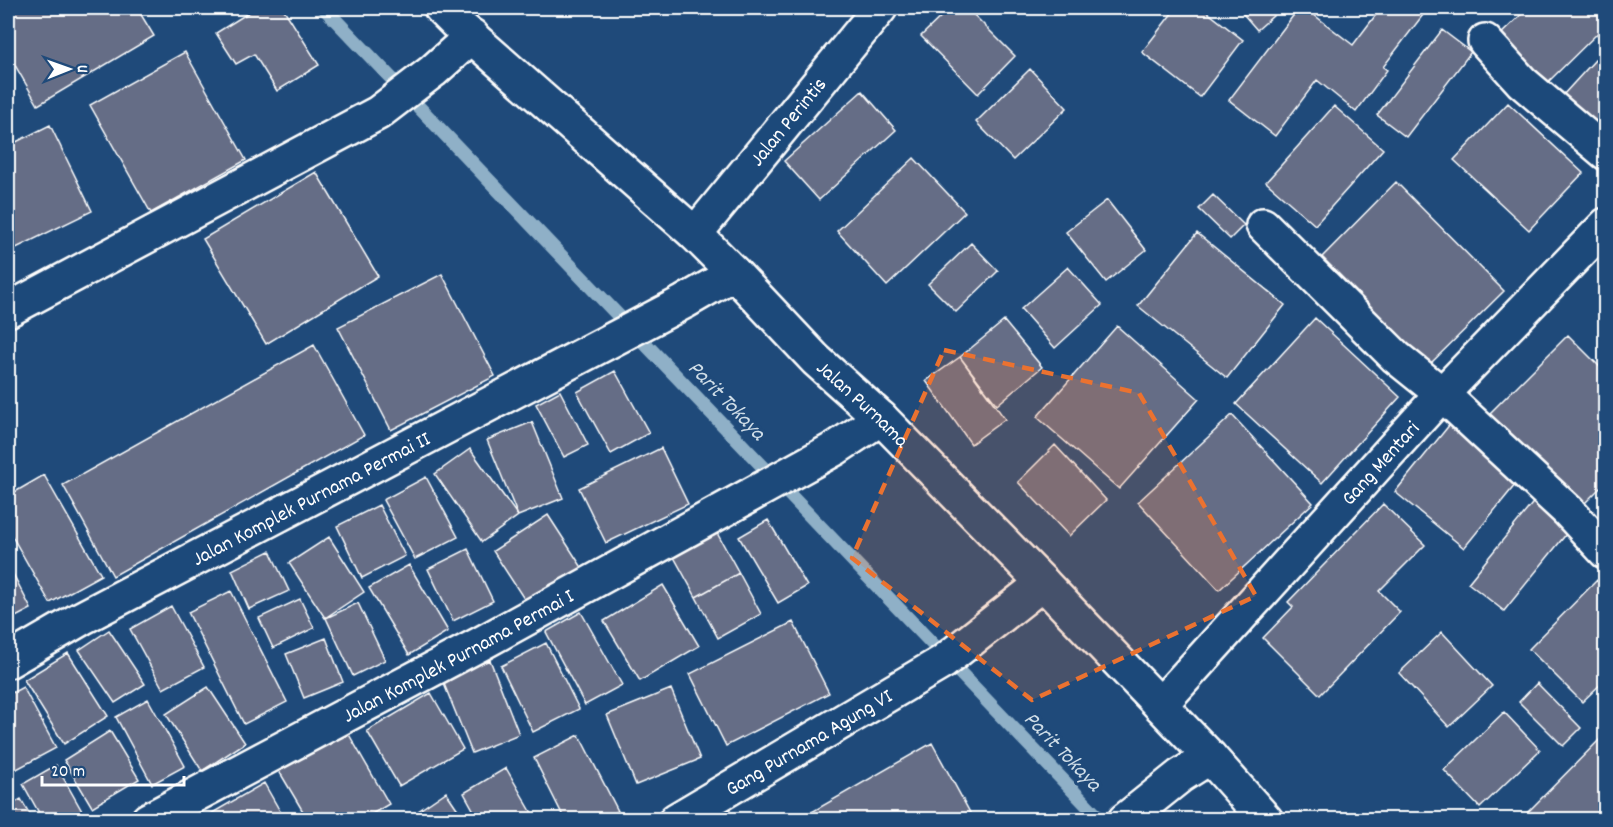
<svg xmlns="http://www.w3.org/2000/svg" width="1613" height="827" viewBox="0 0 1613 827" font-family="Dekko,sans-serif">
<style>
.lines{fill:none;stroke-linecap:round;stroke-linejoin:round}
.stream{stroke:#8fb0c7;stroke-width:14}
.building{fill:#656d86;stroke:#fff;stroke-width:1.5}
.street-casing{stroke:#fff;stroke-width:38}
.secondary-casing{stroke:#fff;stroke-width:38}
.street{stroke:#1f4a7a;stroke-width:33}
.secondary{stroke:#1f4a7a;stroke-width:33}
.marked{fill:#eb7230;fill-opacity:0.2;stroke:#eb7230;stroke-width:4.5;stroke-dasharray:12 8;stroke-linejoin:round}
.labels{text-anchor:middle;stroke-width:6;stroke-linejoin:round;paint-order:stroke}
.street-label{font-size:21px;fill:#fff;stroke:#1f4a7a}
.water-label{font-size:22px;font-style:italic;fill:#d0dee8;stroke:#1f4a7a}
</style>
<rect width="100%" height="100%" fill="#1f4a7a"/>
<filter id="ink" filterUnits="userSpaceOnUse"><feTurbulence type="fractalNoise" baseFrequency=".0167" numOctaves="2"/><feDisplacementMap in="SourceGraphic" scale="12" xChannelSelector="R" yChannelSelector="G"/><feConvolveMatrix kernelMatrix="1 2 1 2 8 2 1 2 1" color-interpolation-filters="sRGB"/></filter>
<g filter="url(#ink)">
<g class="lines">
<!-- stream -->
<path class="stream" d="M324 8 1101 820"/>
</g>
<!-- building -->
<path class="building" d="M8 8H137L154 36 38 105 8 53Z
M256 8H283L319 65 277 91 254 54 236 64 216 33Z
M661 8H674L668 14Z
M950 8H967L1015 56 978 94 921 36Z
M1176 8H1202L1243 40 1200 97 1142 52Z
M1238 8H1282L1257 30Z
M1299 8H1305L1353 45 1381 8H1421L1426 11 1383 67 1387 70 1356 112 1317 80 1275 136 1229 100Z
M1528 8H1606V25L1544 86 1497 38Z
M1442 30 1471 52 1406 137 1377 115Z
M1606 48V135L1563 95Z
M185 52 246 160 151 213 90 105Z
M1030 69 1067 108 1013 160 976 122Z
M862 91 896 130 819 200 784 161Z
M1508 103 1583 173 1529 230 1454 160Z
M1334 106 1383 149 1315 225 1266 182Z
M50 125 92 211 10 251 8 246V146Z
M914 158 965 212 887 286 837 231Z
M316 172 378 276 266 344 203 239Z
M1396 182 1504 291 1429 365 1322 257Z
M1213 195 1244 225 1230 239 1199 209Z
M1107 200 1146 250 1106 282 1066 232Z
M1197 233 1285 305 1227 378 1138 306Z
M971 243 998 271 956 312 928 284Z
M1068 267 1102 305 1055 348 1021 309Z
M442 274 495 376 391 430 338 327Z
M1315 318 1400 397 1322 483 1236 404Z
M1004 321 1042 367 997 405 960 357Z
M1117 326 1199 399 1119 489 1037 417Z
M1568 335 1606 373V482L1577 511 1486 417Z
M314 345 364 435 113 576 63 485Z
M960 357 1005 419 971 444 926 381Z
M615 371 649 433 611 454 577 392Z
M560 391 588 445 564 457 536 404Z
M1232 415 1313 503 1219 590 1138 502Z
M1455 418 1524 474 1464 548 1395 492Z
M532 422 563 498 518 516 487 440Z
M1055 445 1106 500 1069 536 1018 482Z
M661 448 688 504 606 543 579 488Z
M470 449 518 516 482 542 435 474Z
M44 475 101 575 50 603 8 529V496Z
M426 477 458 537 415 559 383 500Z
M1540 494 1576 522 1504 611 1468 583Z
M1383 504 1425 545 1379 591 1400 612 1320 695 1263 638 1293 607 1288 602Z
M379 505 405 556 362 578 337 526Z
M1606 512V543L1590 527Z
M548 515 583 569 528 605 493 551Z
M768 520 807 586 778 603 739 537Z
M717 533 739 573 696 597 674 557Z
M329 537 364 592 325 618 289 563Z
M468 549 493 601 453 621 428 569Z
M270 551 289 591 249 609 232 570Z
M8 564 31 609 8 621Z
M409 565 448 631 409 655 369 588Z
M739 573 761 614 718 638 696 597Z
M1597 580 1606 589V679L1582 702 1529 649Z
M663 585 699 646 640 681 604 621Z
M231 591 287 702 244 724 188 612Z
M300 599 314 628 273 648 259 618Z
M358 603 385 660 353 676 326 618Z
M171 606 204 667 163 689 130 629Z
M581 612 622 685 585 705 546 632Z
M793 622 829 693 726 746 690 674Z
M109 630 145 684 115 703 79 650Z
M1442 632 1492 686 1449 727 1399 673Z
M326 638 343 682 304 698 286 654Z
M546 643 579 709 533 732 501 666Z
M68 653 108 716 64 744 24 680Z
M490 660 519 734 472 753 442 679Z
M1537 683 1581 728 1563 746 1519 702Z
M23 687 56 748 15 770 8 755V695Z
M208 687 245 743 202 771 166 714Z
M671 689 700 759 636 785 607 715Z
M431 693 463 749 399 786 367 731Z
M148 699 185 766 152 784 116 717Z
M1504 712 1540 750 1480 808 1444 770Z
M110 731 139 779 92 807 64 760Z
M347 731 389 804 362 820H308L279 771Z
M1606 733V818L1604 820H1520Z
M579 735 618 811 603 820H565L534 758Z
M932 743 974 820H804L803 817Z
M56 765 87 820H43L23 784Z
M506 768 536 820H479L464 793Z
M264 783 285 820H209L207 816Z
M446 792 465 820H405Z
M21 799 33 820H8V807Z"/>
<g class="lines">
<!-- street casing -->
<g class="street-casing">
<g id="street">
<path d="M1485 41 1522 82 1606 153"/>
<path d="M1263 225 1396 357 1442 394 1568 511 1606 552"/>
<path id="s1" d="M695 234 880 8"/>
<path d="M8 310 378 113 433 71 472 36"/>
<path id="s2" d="M8 661 82 618 684 302 734 273"/>
<path id="s3" d="M1160 705 1442 394 1606 225"/>
<path id="s4" d="M148 820 480 644 836 448 881 418"/>
<path id="s5" d="M676 820 943 662 1043 583"/>
<path d="M1125 820 1180 776 1210 757"/>
</g>
</g>
<!-- secondary casing -->
<g class="secondary-casing">
<g id="secondary">
<path id="s6" d="M441 8 456 23 695 234 734 273 816 360 881 418 1043 583 1210 757 1266 820"/>
</g>
</g>
<!-- street -->
<use href="#street" class="street"/>
<!-- secondary -->
<use href="#secondary" class="secondary"/>
</g>
</g>
<!-- marked area -->
<path class="marked" d="M944 350 1139 393 1256 596 1032 700 852 558Z"/>
<g class="labels">
<!-- street labels -->
<g class="street-label">
<text dy="7" stroke="none"><textPath href="#s1" startOffset="146">Jalan Perintis</textPath></text>
<text dy="7" stroke="none"><textPath href="#s6" startOffset="579">Jalan Purnama</textPath></text>
<text dy="7" stroke="none"><textPath href="#s3" startOffset="327">Gang Mentari</textPath></text>
<text dy="7" stroke="none"><textPath href="#s2" startOffset="344">Jalan Komplek Purnama Permai II</textPath></text>
<text dy="7" stroke="none"><textPath href="#s4" startOffset="351">Jalan Komplek Purnama Permai I</textPath></text>
<text dy="7" stroke="none"><textPath href="#s5" startOffset="154">Gang Purnama Agung VI</textPath></text>
</g>
<!-- water labels -->
<g class="water-label">
<text transform="translate(728 399) rotate(46)" y="8">Parit Tokaya</text>
<text transform="translate(1064 750) rotate(46)" y="8">Parit Tokaya</text>
</g>
</g>
<!-- margin -->
<rect width="1613" height="827" fill="none" stroke="#1f4a7a" stroke-width="30"/>
<rect x="15" y="15" width="1583" height="797" fill="none" stroke="#fff" stroke-width="2" filter="url(#ink)"/>
<!-- north arrow -->
<g transform="translate(69 69) rotate(89)" stroke="#1f4a7a" stroke-width="4.5" paint-order="stroke">
<path d="M0-4.5L10 22L0 15L-10 22Z" fill="#ffffff"/>
<text y="-9" font-size="16" font-weight="bold" text-anchor="middle" fill="#ffffff">U</text>
</g>
<!-- scale -->
<path d="M42 776v9h142v-9" fill="none" stroke="#ffffff" stroke-width="3"/>
<text x="51" y="776" font-size="18" fill="#ffffff" stroke="#1f4a7a" stroke-width="4.5" paint-order="stroke">20 m</text>
</svg>
